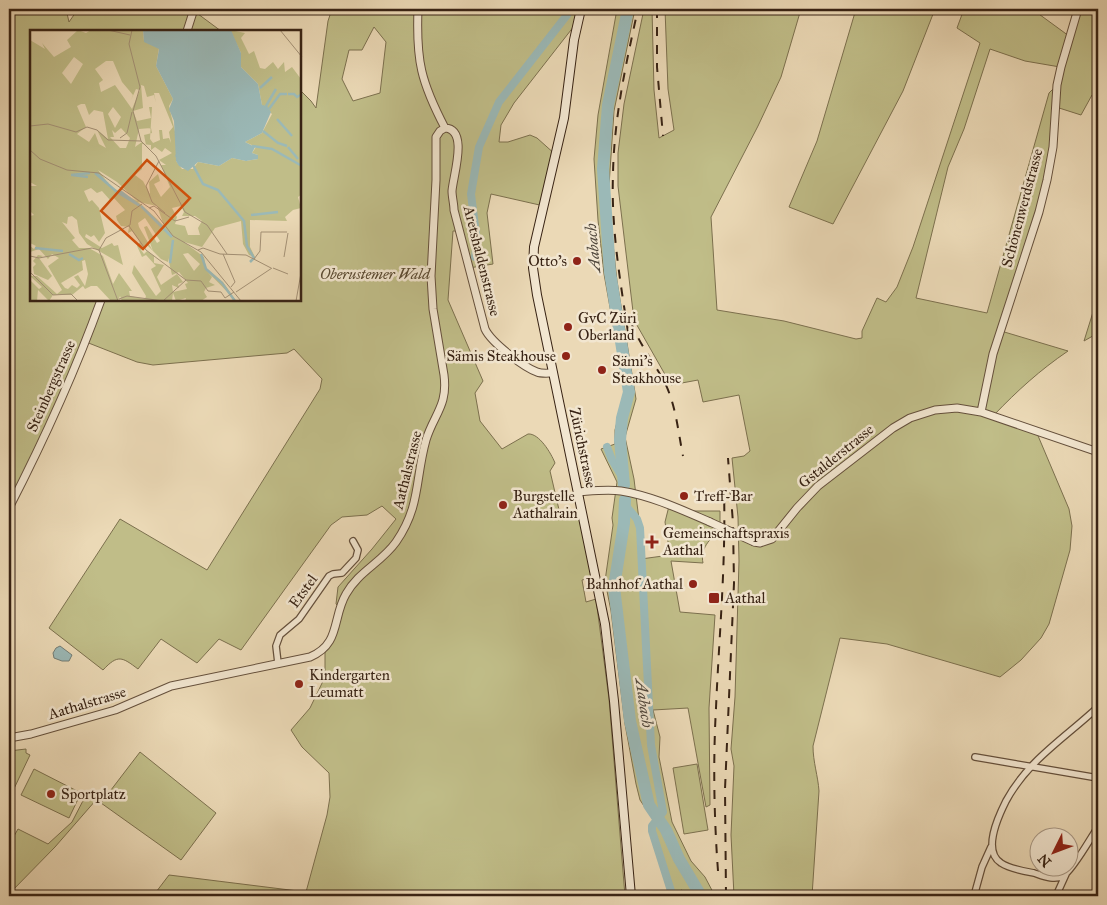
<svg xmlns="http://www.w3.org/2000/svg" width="1107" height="905" viewBox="0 0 1107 905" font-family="'IM FELL Great Primer',serif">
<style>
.green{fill:#c0bd88;stroke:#7c704e;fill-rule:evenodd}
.water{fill:#9bb9b7;stroke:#737d76}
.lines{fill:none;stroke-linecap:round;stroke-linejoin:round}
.canal{stroke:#9bb9b7;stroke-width:8}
.river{stroke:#9bb9b7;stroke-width:12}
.minor-casing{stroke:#65503c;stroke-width:8}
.tertiary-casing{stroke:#65503c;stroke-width:9}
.secondary-casing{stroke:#382314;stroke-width:10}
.minor{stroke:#f2e6d0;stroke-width:5.5}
.tertiary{stroke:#f2e6d0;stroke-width:7}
.secondary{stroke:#f2e6d0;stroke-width:8}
.rail{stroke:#382314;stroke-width:2;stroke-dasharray:9 9;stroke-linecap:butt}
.tertiary-bridge-casing{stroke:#65503c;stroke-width:9;stroke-linecap:butt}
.tertiary-bridge{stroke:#f2e6d0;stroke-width:7}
.poi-dot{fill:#8f2418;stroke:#f2e6d0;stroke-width:2}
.labels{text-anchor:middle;stroke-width:5;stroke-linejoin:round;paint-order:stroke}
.street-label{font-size:15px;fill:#382314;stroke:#f2e6d0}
.poi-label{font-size:15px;fill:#382314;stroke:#f2e6d0;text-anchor:start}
.park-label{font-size:15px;font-style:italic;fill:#5a4a31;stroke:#f2e6d0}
.water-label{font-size:16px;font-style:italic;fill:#51483d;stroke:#f2e6d0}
.inset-river{fill:none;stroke:#9bb9b7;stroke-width:2.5}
.inset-road{fill:none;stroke:#a39075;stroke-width:1}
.view{fill:#ce510d;fill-opacity:0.15;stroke:#ce510d;stroke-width:2.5}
.inset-edge{fill:none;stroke:#382314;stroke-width:2.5}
</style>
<rect width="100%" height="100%" fill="#ebd9b6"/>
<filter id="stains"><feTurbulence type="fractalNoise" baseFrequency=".004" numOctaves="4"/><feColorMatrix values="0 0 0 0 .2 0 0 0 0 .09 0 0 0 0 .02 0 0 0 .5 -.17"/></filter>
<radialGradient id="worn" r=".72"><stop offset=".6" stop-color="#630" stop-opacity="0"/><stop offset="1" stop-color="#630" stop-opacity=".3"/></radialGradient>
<!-- green -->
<path class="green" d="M9 9H66L69 22 78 9H194V11L221 31H31V300H300V90L311 101 316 108 328 21 332 9H581L578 21 514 103 501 125 499 142H508L530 135 537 138 556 155 544 206 491 194 487 213 493 264 469 268 459 231H453L448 300 483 381 475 393 480 421 502 449 528 434C539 433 551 453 555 463L550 471 560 514 581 510 596 577 582 580 586 602 596 599 609 699 625 896H153L169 875 306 892 327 815 330 797 329 773 302 747 291 730 310 708 325 677V648L340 608 336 604 338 587 372 549 396 519 382 506 367 515 342 517 331 525 241 650 219 639 197 663 161 639 138 669C122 657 118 654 103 670L49 628 120 519 207 570 320 389 322 379 294 349 287 353 153 365 137 362 86 342 9 508ZM374 27 386 42 380 93 353 101 342 79 349 50H362Z
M617 9H635L614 111 609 186 610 216 617 281 636 399 625 437 634 479 640 528 641 559 670 555 665 522 669 506 684 511H720V531C709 539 700 549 703 563L671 561 680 612 715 615 709 708 710 805 706 807 688 708 653 710 660 737 659 757 672 822 691 861 705 877 715 896H685L682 890 671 894 651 832V826L654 821 640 800 636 784 625 724 611 611 605 581 613 525 612 518 617 482 601 449 615 444V430L625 391 604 274 598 220 594 159 598 115Z
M644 9H652L654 90 659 138 674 130 668 89 665 9H801L781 77 758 126 711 217 717 310 784 321 856 339 862 338V331L877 298 886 302 897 287 913 247 980 43 957 28 964 9H1032L1069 36 1078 9H1098V97L1092 95 1081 115 1056 107 1047 180 1001 331 1068 351C1040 370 1017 391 994 415L1036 431 1069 509 1072 526 1070 550 1049 624 1041 638 1021 660 1000 677 887 644 840 638 813 746C813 762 818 776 819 791L812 896H734L731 835 734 766 731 749 735 697 739 561 738 517 732 458 744 456 750 451 739 395 703 402 698 380 671 385 634 320 618 186V153L624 104ZM990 49 1025 61 1060 67 1057 85 1049 93 987 313 916 298 948 167 964 129Z
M856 9H935L903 91 833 224 789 207 817 141Z
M1098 296V333L1084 341Z
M26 749V753L30 755 11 795 9 794V751Z
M140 752 216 813 181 860 101 803Z
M697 764 708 830 684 834 673 768Z
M34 769 81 793 69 818 21 795Z
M87 793 96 800 55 847 9 894V845L18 829 48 844 72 822Z"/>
<!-- water -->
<path class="water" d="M60 646 72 655 69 661H62L54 658 53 653 56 648Z"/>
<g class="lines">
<!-- canal -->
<path class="canal" d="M475 257 477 242 471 194 479 147 499 102 567 15 570 9
M607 447 612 460 624 480
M625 505 637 519 640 528 651 745 663 812 652 826V831L672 894"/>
<!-- river -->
<path class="river" d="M624 485 620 440 622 418 629 392 610 272 603 169 608 105 628 9
M625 500 624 523 614 587 630 721 649 805 666 830 679 859 701 896"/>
<!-- minor casing -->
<g class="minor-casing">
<path id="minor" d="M278 663 276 646 280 635 299 619 329 576 333 574 342 573 356 558 358 550 353 541
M1098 707C1065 738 1028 760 1006 801 998 817 982 851 1001 863 1010 869 1023 871 1034 873 1043 876 1054 881 1063 876 1073 870 1091 837 1098 827
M975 757 1098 778
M974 896 982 867 991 847
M1056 896 1066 874"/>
</g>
<!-- tertiary casing -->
<g class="tertiary-casing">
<path id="tertiary" d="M418 9C416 61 421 82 445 128 469 129 453 176 452 191 452 197 454 204 454 210L485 329C491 342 523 367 537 372 542 374 548 373 553 373
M187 31 194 9
M981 412 993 354 1039 212 1047 180 1053 147 1057 85 1061 67 1078 9
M578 492C592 491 607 489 621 491 652 496 682 510 710 522
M9 508C44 440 75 372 101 300
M754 542 760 543 772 539 797 508 818 486 893 428 910 418 935 410 957 408 981 412 1098 452
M9 738 31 734 115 710 171 686 310 657C341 644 332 618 346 594 358 572 382 562 396 542 421 506 415 479 426 440 434 414 448 406 444 375L433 309 431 276 436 180V137L440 131 445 128"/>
</g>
<!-- secondary casing -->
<g class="secondary-casing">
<path id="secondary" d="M581 9 574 40 564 118 534 247 533 268 537 295 605 624 614 701 631 896"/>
</g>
<!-- minor -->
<use href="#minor" class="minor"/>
<!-- tertiary -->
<use href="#tertiary" class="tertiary"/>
<!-- secondary -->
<use href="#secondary" class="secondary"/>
<!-- rail -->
<path class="rail" d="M657 9V67L663 136
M631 322C639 344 654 362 665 383 676 406 678 431 683 456
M628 332C620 280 611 227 613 174 614 118 626 63 638 9
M718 871C714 817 713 762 716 708 719 636 726 564 724 491
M726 896 725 789 734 583 733 523 728 458"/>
<!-- tertiary-bridge casing -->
<g class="tertiary-bridge-casing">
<path id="tertiary-bridge" d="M710 522 754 542"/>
</g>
<!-- tertiary-bridge -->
<use href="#tertiary-bridge" class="tertiary-bridge"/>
</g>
<!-- markers -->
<g class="poi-dot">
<circle cx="577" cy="261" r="5"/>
<circle cx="568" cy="327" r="5"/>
<circle cx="566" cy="356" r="5"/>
<circle cx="602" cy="370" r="5"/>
<circle cx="684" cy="496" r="5"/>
<circle cx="503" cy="505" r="5"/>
<path d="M649.5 534.5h5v5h5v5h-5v5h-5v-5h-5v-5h5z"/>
<circle cx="693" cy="584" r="5"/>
<rect x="708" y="592" width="12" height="12" rx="2.5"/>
<circle cx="299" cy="684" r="5"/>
<circle cx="51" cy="794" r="5"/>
</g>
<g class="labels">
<!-- street labels -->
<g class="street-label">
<text transform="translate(1022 208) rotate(-75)" y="5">Schönenwerdstrasse</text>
<text transform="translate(482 261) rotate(76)" y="5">Aretshaldenstrasse</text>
<text transform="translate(51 386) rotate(-66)" y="5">Steinbergstrasse</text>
<text transform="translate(583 448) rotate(78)" y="5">Zürichstrasse</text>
<text transform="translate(836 456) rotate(-39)" y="5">Gstalderstrasse</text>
<text transform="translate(407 470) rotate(-76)" y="5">Aathalstrasse</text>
<text transform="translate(303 591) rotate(-54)" y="5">Etstel</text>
<text transform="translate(87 703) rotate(-17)" y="5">Aathalstrasse</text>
</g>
<!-- poi labels -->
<g class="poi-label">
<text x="567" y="266" text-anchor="end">Otto's</text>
<text x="578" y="323">GvC Züri<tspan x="578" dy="17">Oberland</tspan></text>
<text x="556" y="361" text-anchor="end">Sämis Steakhouse</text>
<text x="612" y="366">Sämi's<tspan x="612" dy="17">Steakhouse</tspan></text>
<text x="513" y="501">Burgstelle<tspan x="513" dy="17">Aathalrain</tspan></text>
<text x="694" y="501">Treff-Bar</text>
<text x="663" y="538">Gemeinschaftspraxis<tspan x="663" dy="17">Aathal</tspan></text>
<text x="683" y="589" text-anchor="end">Bahnhof Aathal</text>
<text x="725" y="603">Aathal</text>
<text x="309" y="680">Kindergarten<tspan x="309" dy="17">Leumatt</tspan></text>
<text x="61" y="799">Sportplatz</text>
</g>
<!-- park labels -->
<g class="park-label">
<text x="375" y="279">Oberustemer Wald</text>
</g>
<!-- water labels -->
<g class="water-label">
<text transform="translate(592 248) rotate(-95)" y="6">Aabach</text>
<text transform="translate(645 703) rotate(82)" y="6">Aabach</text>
</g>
</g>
<!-- overview -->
<g transform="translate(30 30)">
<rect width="271" height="271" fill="#ebd9b6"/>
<path d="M48 0 56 3 61 0H113L114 11 129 18 126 36 143 69 139 76 147 110 146 131 152 139H163L168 132 189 136 202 128 216 131 228 129V125L222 123 226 117 215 112 232 103 242 84 232 75 228 54 211 37V23L200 0 215 3 211 8 219 24 224 21 230 38 235 39 243 32 248 39 254 32 255 42 262 37 271 49 272 164 268 167 271 178 263 180 255 187 257 191 220 190V217L225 227 219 225 213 214 211 191 185 198 172 217 154 212 174 227 176 238 193 252 206 271 176 240 182 247 179 252 185 255 176 258 174 262 177 267 171 271H155L156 268 146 271 143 263 142 271H92L90 266 88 271H81L67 256H61L55 259 53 256 42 265H23L19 271 8 260 7 271H0V250L9 259 12 257 0 246H7L27 264 32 260 18 236 29 228 22 224 18 229 9 219 0 222V216L4 219 6 216 0 213V186L4 185 0 181V156H7L0 152V10L15 19 12 13 24 27 41 17 37 10ZM44 27 53 34 41 54 32 43ZM76 31H83L92 52 103 65 101 70 106 59 110 60 102 79 85 55 71 62 69 53 73 50 65 39ZM111 55 114 56 117 67 124 65 126 73 124 63H129L143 97 139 102 141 113 139 108 133 109 132 100H129L130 110 123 113 120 109 122 77H119L121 88 107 91 103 81 113 78ZM51 74H55L59 85 64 80 73 82 78 109 67 100 76 118 69 114 65 103 59 112 47 104 56 97 47 76ZM83 77 91 87 85 98 78 84ZM91 98 100 108 96 118H90L80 107H84L82 100 85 103ZM121 98 122 103 114 105 116 115 112 112 105 117 109 99ZM112 114 121 115V120L125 117 132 122 135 118 142 123 129 130 136 135H131L140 157 131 167 124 154 130 151 128 144 119 152 120 164 113 151 105 145 112 139ZM68 140 87 152 107 171 81 157ZM61 158 67 163 72 161 80 170 83 167 95 180 86 186 87 190 91 196 99 197 98 203 102 201 110 212 107 216 112 227 116 225 126 236 121 239 131 261 126 266 104 235 102 243 116 266 115 269 100 266 99 261H102L89 243 83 254 73 226 59 218H49L42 210 45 208 32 192 37 194 38 187 42 186 47 190 49 203 57 214 93 235 88 215 84 216 82 213 72 218 55 207 56 204 61 207 64 205 69 212 75 203 69 178 62 170 59 172 54 161ZM108 172 127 176 134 196 127 189ZM151 176 154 182 152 186H165L172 191 168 198 170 205H158L155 196 145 194 147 187 142 178ZM115 188 130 211 127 213 117 196 114 197 123 221 109 197 108 193ZM117 215 131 229 138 232V228L142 245 149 242 158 253 155 254 157 259 143 262 142 255 149 258 148 254 153 252 147 244 131 255 127 247 134 235 124 233V226L117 221 114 224 111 220ZM158 223 170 234 164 241 153 224ZM55 230 58 244 55 256 48 245 44 247 50 255 47 258 42 255 38 259 35 258 31 253 53 240 52 231ZM8 225 13 226 9 228 22 246 18 250 4 244 3 237 6 234 3 231Z" fill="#c0bd88" fill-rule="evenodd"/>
<path d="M113 0H201L211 23V37L228 54 232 75 237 76 241 82 232 103 215 112 225 117 222 123 228 125V129L216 131 202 128 189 136 168 132 158 141 149 136 146 131 144 91 139 79 143 69 126 36 129 19 114 12Z" fill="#9bb9b7"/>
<path class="inset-river" d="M158 0 153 114 147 125 190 118 208 123 217 130 206 114 203 101 207 85 183 0M230 58 242 47M258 64H264L267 67 272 64M236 76 246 59M239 79 250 64H257M247 89 262 106M233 101 248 113 257 116M222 116 242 119 272 136M258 117 268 129M163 135 173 154 188 160 214 191 217 216 224 228 220 232M65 143 87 162 110 176M66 143 78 154M41 145 60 143M42 145 58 147M90 161 110 176M111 176 142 207M221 185 248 182M5 218 33 221M39 224 49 230 53 228M171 224 176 239 192 253 205 271M140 233 143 210"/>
<path class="inset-road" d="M78 0 100 5M102 0 99 14 110 57 103 81 111 111 126 126 155 182 177 195 197 224M250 0 272 27M0 96 18 94 46 102 57 97 67 100 78 110 111 111M90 108 97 103 102 82M0 120 10 129 37 140 69 143 124 181 143 206 171 222 211 271M129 131 116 156 122 172 135 183M119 178 124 176 145 191 159 187M99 196 116 220 156 250M69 220 76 208 100 195 102 181 112 174M69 220 88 271M168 220 173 218 190 224 216 225 241 238M193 224 205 252 201 257M0 226 9 228 62 218 69 220M254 227 258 203M224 229 230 221 231 202H257M243 238 258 244M0 242 23 265 41 264 48 271M156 250 171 251 178 261 191 262 195 268 204 262M206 262 242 238M89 269 97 266 133 271 156 250M266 271 271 243"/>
<path class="view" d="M117 130 160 168 113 219 71 181Z"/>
<rect width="271" height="271" class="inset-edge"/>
</g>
<!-- margin -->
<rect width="1107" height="905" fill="none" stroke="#ebd9b6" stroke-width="30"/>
<rect x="10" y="10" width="1087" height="885" fill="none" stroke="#382314" stroke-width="2.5"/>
<rect x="15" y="15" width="1077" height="875" fill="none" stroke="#382314"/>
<!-- north arrow -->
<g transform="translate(1054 852) rotate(228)"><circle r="24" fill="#f2e6d0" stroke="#a89885"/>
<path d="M0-4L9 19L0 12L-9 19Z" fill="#8f2418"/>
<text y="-8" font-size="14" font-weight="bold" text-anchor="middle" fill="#382314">N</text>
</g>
<rect width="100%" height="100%" filter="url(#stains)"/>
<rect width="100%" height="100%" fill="url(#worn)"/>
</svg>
